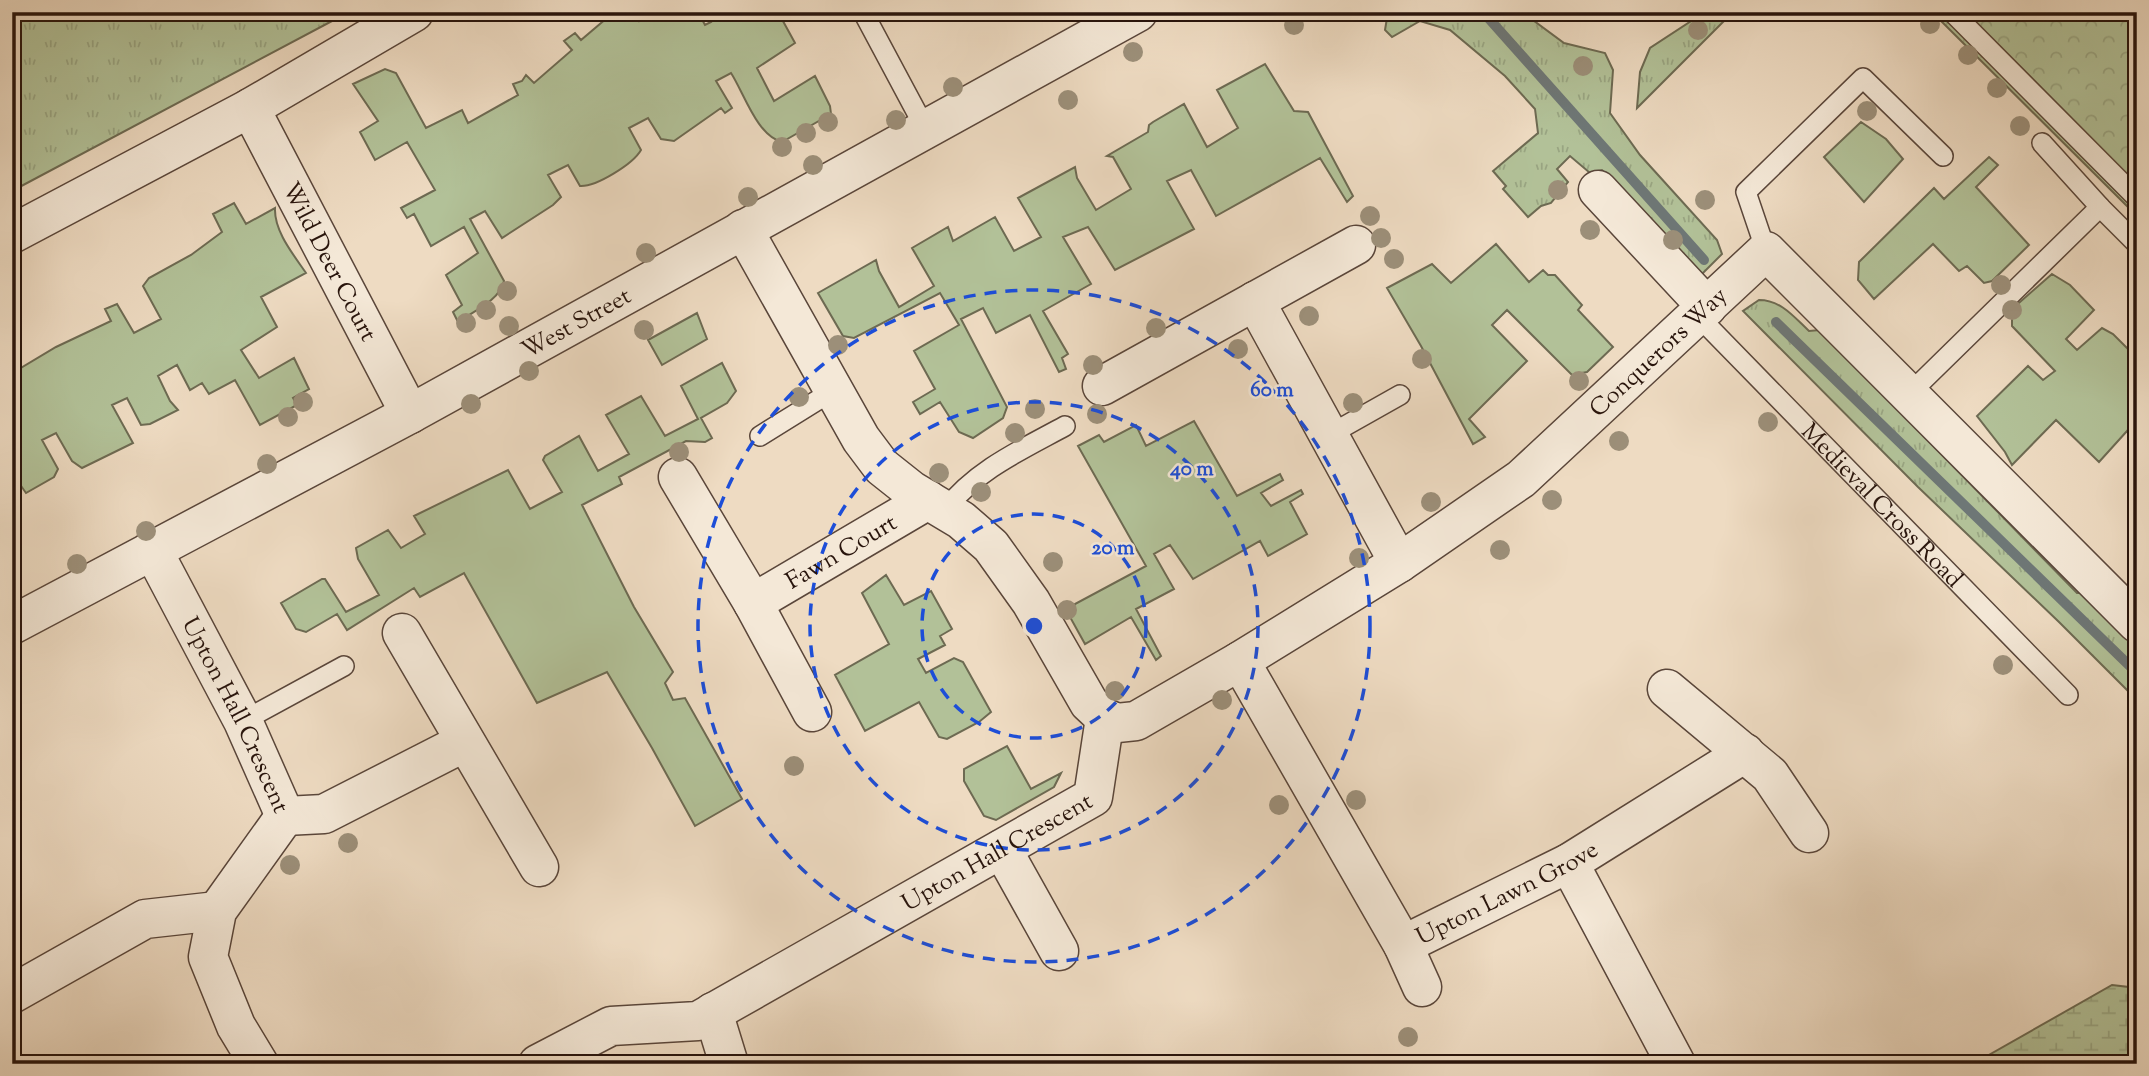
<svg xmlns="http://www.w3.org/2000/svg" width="2149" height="1076" viewBox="0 0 2149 1076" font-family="'Sorts Mill Goudy',serif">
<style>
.grass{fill:url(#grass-tufts);stroke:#6d6a52;stroke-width:2}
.wetland{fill:url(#wetland-marsh);stroke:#6d6a52;stroke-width:2}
.park{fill:url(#park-crowns);stroke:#6d6a52;stroke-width:2}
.garden{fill:#b2c198;stroke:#6d6a52;stroke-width:2}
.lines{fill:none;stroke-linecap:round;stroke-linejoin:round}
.stream{stroke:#6e7776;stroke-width:10}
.service-casing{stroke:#5a463a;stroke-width:22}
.minor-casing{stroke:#5a463a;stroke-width:41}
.service{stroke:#f4e8d7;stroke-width:19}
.minor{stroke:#f4e8d7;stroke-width:38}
.tree{fill:#9c8f79}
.ring{fill:none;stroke:#1d4ed8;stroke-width:3.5;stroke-dasharray:12 9}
.labels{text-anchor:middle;stroke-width:5;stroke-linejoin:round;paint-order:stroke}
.street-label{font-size:24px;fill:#28140c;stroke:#f4e8d7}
.centre{fill:#1d4ed8;stroke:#f4e8d7;stroke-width:3.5}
.ring-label{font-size:21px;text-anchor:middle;font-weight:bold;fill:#1d4ed8;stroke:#f4e8d7;stroke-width:5;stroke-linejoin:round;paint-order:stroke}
</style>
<defs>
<pattern id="grass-tufts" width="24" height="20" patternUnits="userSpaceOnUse" patternTransform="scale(1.75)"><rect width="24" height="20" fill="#b2c198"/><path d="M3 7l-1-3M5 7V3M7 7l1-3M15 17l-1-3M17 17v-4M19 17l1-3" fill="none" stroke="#99a582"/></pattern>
<pattern id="wetland-marsh" width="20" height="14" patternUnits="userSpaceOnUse" patternTransform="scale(1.75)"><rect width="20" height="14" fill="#b2c198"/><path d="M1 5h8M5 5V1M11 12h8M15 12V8" fill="none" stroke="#99a582"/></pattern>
<pattern id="park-crowns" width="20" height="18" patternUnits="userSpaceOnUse" patternTransform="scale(1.75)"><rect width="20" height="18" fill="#b2c198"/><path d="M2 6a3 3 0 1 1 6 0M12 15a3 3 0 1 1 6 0" fill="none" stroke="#99a582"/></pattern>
</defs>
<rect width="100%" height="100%" fill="#eedbc2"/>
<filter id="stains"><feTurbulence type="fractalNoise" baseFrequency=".00286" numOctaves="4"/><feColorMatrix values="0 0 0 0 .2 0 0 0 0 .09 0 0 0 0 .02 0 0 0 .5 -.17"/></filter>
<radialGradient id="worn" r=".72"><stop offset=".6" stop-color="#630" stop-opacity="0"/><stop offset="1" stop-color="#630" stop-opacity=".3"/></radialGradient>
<!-- grass -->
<path class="grass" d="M12 12H349L12 191Z
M1388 12H1522L1564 43 1605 53 1613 70 1610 113 1640 155 1717 240 1722 254 1697 279 1648 217 1602 170 1590 173 1570 156 1557 169 1568 182 1551 203 1541 206 1528 217 1503 189 1506 186 1493 171 1538 133 1535 109 1505 76 1450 30 1420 21 1392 37 1385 30Z
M1705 12H1733L1637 108 1640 72 1650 48Z
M1759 300C1781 300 1794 317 1809 331L1820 330 2077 593H2083L2137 649V700L2059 622 1918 487 1743 311Z"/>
<!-- wetland -->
<path class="wetland" d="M2112 985 2137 988 2135 1064H1973Z"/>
<!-- park -->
<path class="park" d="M1932 12H2137V216Z"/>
<!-- garden -->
<path class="garden" d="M614 12H631L639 21 650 12H698L705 25 711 22 706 12H778L795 43 757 68 774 101 815 76 830 106 831 114 782 142C757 136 744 93 731 73L716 81 732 108 725 113 721 108 674 141 661 139 648 118 629 128 641 150C633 164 596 187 580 186L568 165 548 175 561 197 553 205 502 238 485 211 470 219 504 281C500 300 474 311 458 322L453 312 462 305 446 275 478 253 464 227 431 246 414 214 407 218 401 208 435 190 407 142 375 160 360 132 378 121 353 84 385 69 396 73 426 128 462 110 468 123 518 95 513 84 522 81 526 75 534 83 572 50 564 41 575 33 581 40Z
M1265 64 1294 111 1308 112 1353 196 1347 202 1320 158 1216 216 1191 170 1167 181 1194 229 1115 270 1088 227 1063 237 1091 284 1043 311 1068 354 1062 358 1066 369 1059 372 1030 315 996 333 983 308 961 319 1007 407 1003 418 973 438 959 432 940 402 920 414 913 402 935 389 914 351 959 325 940 293 854 338 843 336 818 293 876 260 879 271 899 307 934 286 912 248 948 227 953 241 995 217 1014 251 1041 237 1018 198 1075 167 1077 178 1096 210 1131 189 1113 157 1107 156 1148 132 1149 125 1153 122 1184 104 1207 147 1238 128 1217 90Z
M1861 122 1886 139 1903 159 1864 202 1824 157Z
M1989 157 1998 165 1976 187 2029 245 1992 281 1984 283 1967 266 1959 271 1933 244 1874 299 1858 280 1859 262 1934 188 1944 199Z
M234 203 246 224 275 208C274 231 293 254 306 273L261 297 277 327 241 350 259 378 294 358 309 389 293 398 297 405 260 425 235 380 209 394 202 383 190 390 177 365 158 376 170 401 178 410 150 424 141 425 127 398 112 405 133 443 82 468 72 461 56 433 42 440 58 469 54 477 26 493 12 473V370L14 372 56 347 111 321 105 309 117 304 134 333 161 319 143 286 149 278 191 255 222 232 213 214Z
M1496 244 1529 282 1543 270 1548 275H1555L1582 305 1578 310 1613 347 1587 372 1572 375 1507 310 1492 325 1527 361 1469 419 1485 437 1473 444 1421 346 1387 288 1432 264 1451 283Z
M2052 274 2070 285 2094 310 2066 339 2077 350 2102 328 2113 334 2137 358V440L2127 431 2099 462 2056 420 2012 465 2005 452 1977 416 2028 366 2043 380 2055 371 2012 326V309Z
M697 313 707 339 662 365 648 340Z
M722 363 736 391 727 403 701 418 712 438 705 442 686 441 619 477 622 484 582 505 634 607 673 672 665 683 673 700 685 698 742 799 695 826 652 748 607 672 537 703 464 573 420 597 414 588 347 630 337 614 306 632 296 629 281 603 322 579H325L346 612 379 595 358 559 356 548 388 530 401 548 425 534 414 516 508 470 530 509 562 492 543 460 545 456 579 436 598 471 629 454 606 415 641 396 665 436 698 419 681 386Z
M1194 421 1237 496 1280 474 1283 480 1261 493 1271 506 1301 490 1303 494 1290 502 1307 534 1268 556 1260 541 1193 579 1170 545 1154 554 1174 589 1136 609 1161 656 1156 660 1131 617 1085 644 1070 617 1075 604 1146 566 1078 446 1099 435 1104 442 1136 425 1146 446Z
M886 575 904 605 931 591 952 629 940 636 945 645 918 659 926 673 954 658 963 662 991 712 979 722 947 739 939 737 919 702 865 731 835 675 889 644 862 593Z
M1007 746 1031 789 1061 773 1054 787 996 820 984 816 964 781V769Z"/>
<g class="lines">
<!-- stream -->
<path class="stream" d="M1483 12 1704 260
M1776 322 2137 673"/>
<!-- service casing -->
<g class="service-casing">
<g id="service">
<path d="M863 12 925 128"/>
<path d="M1952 12 2137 198"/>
<path d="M2042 143 2100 207"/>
<path d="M1766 251 1746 192 1863 78 1943 156"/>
<path id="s1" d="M1698 316 2068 695"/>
<path d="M1909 394 2100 207 2137 244"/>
<path d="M1329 435 1400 395"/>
<path d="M760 436 834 390"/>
<path d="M945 510C976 470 1021 450 1065 426"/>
<path d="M243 721 344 666"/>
</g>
</g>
<!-- minor casing -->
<g class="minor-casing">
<g id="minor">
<path id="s2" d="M250 108 410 414"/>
<path d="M1598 190 1707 307"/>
<path id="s3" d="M743 229 861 439 882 467 911 490 961 520 991 546 1031 602 1089 703 1105 718 1117 723 1136 721 1240 661 1399 563 1521 479 1766 251 2137 623"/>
<path d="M12 234 250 108 414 12"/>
<path d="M1255 301 1399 563"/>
<path d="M1102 386 1356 245"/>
<path d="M678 477 753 603 812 712"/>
<path id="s4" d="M152 549 243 721 285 816"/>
<path id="s5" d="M753 603 928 500"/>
<path id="s6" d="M12 625 410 414 1138 12"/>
<path d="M402 633 539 867"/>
<path d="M1240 661 1403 945 1422 987"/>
<path d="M1667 689 1770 775 1809 833"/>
<path d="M285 816 324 814 465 742"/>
<path d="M1002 849 1059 951"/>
<path d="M1569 863 1676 1064"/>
<path id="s7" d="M1403 945 1569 863 1745 753"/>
<path d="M12 994 145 919 217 911"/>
<path d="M713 1012 729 1064"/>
<path d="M259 1064 236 1026 208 957 217 911 285 816"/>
<path id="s8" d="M538 1064 611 1026 698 1021 1093 797 1105 718"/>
</g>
</g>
<!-- service -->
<use href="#service" class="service"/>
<!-- minor -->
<use href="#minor" class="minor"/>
</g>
<!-- trees -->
<g class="tree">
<circle cx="1930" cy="24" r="10"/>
<circle cx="1294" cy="25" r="10"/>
<circle cx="1698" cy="30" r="10"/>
<circle cx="1133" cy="52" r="10"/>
<circle cx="1968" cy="55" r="10"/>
<circle cx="1583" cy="66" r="10"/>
<circle cx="953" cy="87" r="10"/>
<circle cx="1997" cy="88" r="10"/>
<circle cx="1068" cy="100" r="10"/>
<circle cx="1867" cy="111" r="10"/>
<circle cx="896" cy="120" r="10"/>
<circle cx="828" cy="122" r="10"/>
<circle cx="2020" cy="126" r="10"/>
<circle cx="806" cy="133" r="10"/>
<circle cx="782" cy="147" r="10"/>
<circle cx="813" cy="165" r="10"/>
<circle cx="1558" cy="190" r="10"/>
<circle cx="748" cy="197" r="10"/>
<circle cx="1705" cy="200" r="10"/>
<circle cx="1370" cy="216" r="10"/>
<circle cx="1590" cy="230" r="10"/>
<circle cx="1381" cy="238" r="10"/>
<circle cx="1673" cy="240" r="10"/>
<circle cx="646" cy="253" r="10"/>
<circle cx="1394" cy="259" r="10"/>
<circle cx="2001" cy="285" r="10"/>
<circle cx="507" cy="291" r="10"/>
<circle cx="486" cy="310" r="10"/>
<circle cx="2012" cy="310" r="10"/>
<circle cx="1309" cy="316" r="10"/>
<circle cx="466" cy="323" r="10"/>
<circle cx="509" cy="326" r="10"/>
<circle cx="1156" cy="328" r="10"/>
<circle cx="644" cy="330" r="10"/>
<circle cx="838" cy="345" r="10"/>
<circle cx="1238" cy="349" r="10"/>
<circle cx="1422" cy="359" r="10"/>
<circle cx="1093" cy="365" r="10"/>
<circle cx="529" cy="371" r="10"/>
<circle cx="1579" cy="381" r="10"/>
<circle cx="799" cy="397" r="10"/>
<circle cx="303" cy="402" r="10"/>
<circle cx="1353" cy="403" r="10"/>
<circle cx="471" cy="404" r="10"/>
<circle cx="1035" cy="409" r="10"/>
<circle cx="1097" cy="414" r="10"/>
<circle cx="288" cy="417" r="10"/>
<circle cx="1768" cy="422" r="10"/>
<circle cx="1015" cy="433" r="10"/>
<circle cx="1619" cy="441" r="10"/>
<circle cx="679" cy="452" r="10"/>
<circle cx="267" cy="464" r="10"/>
<circle cx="939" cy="473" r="10"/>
<circle cx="981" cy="492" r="10"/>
<circle cx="1552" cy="500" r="10"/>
<circle cx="1431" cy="502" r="10"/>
<circle cx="146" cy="531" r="10"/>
<circle cx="1500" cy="550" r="10"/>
<circle cx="1359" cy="558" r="10"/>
<circle cx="1053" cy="562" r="10"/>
<circle cx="77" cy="564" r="10"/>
<circle cx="1067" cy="610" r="10"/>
<circle cx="2003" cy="665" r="10"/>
<circle cx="1115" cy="691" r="10"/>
<circle cx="1222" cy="700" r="10"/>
<circle cx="794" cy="766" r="10"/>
<circle cx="1356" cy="800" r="10"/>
<circle cx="1279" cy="805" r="10"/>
<circle cx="348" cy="843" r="10"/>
<circle cx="290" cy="865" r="10"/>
<circle cx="1408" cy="1037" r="10"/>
</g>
<!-- distance rings -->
<g class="ring">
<circle cx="1034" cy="626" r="112"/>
<circle cx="1034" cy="626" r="224"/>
<circle cx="1034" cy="626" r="336"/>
</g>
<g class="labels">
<!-- street labels -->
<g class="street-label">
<text dy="8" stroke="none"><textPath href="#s2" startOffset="173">Wild Deer Court</textPath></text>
<text dy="8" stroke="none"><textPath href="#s6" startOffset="640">West Street</textPath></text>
<text dy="8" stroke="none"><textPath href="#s3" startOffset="1292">Conquerors Way</textPath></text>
<text dy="8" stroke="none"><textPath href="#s1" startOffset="264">Medieval Cross Road</textPath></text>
<text dy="8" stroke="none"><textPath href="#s5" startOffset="102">Fawn Court</textPath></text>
<text dy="8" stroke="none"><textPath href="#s4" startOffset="186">Upton Hall Crescent</textPath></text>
<text dy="8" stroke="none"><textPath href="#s8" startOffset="513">Upton Hall Crescent</textPath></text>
<text dy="8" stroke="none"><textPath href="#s7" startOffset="116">Upton Lawn Grove</textPath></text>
</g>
</g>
<circle cx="1034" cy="626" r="10" class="centre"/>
<g class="ring-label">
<text x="1272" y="396">60 m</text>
<text x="1192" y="475">40 m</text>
<text x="1113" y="554">20 m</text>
</g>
<!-- margin -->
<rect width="2149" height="1076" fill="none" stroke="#eedbc2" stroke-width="42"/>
<rect x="14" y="14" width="2121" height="1048" fill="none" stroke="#28140c" stroke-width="3.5"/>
<rect x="21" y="21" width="2107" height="1034" fill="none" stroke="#28140c" stroke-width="2"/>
<rect width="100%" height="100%" filter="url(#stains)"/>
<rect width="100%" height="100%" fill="url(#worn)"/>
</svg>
